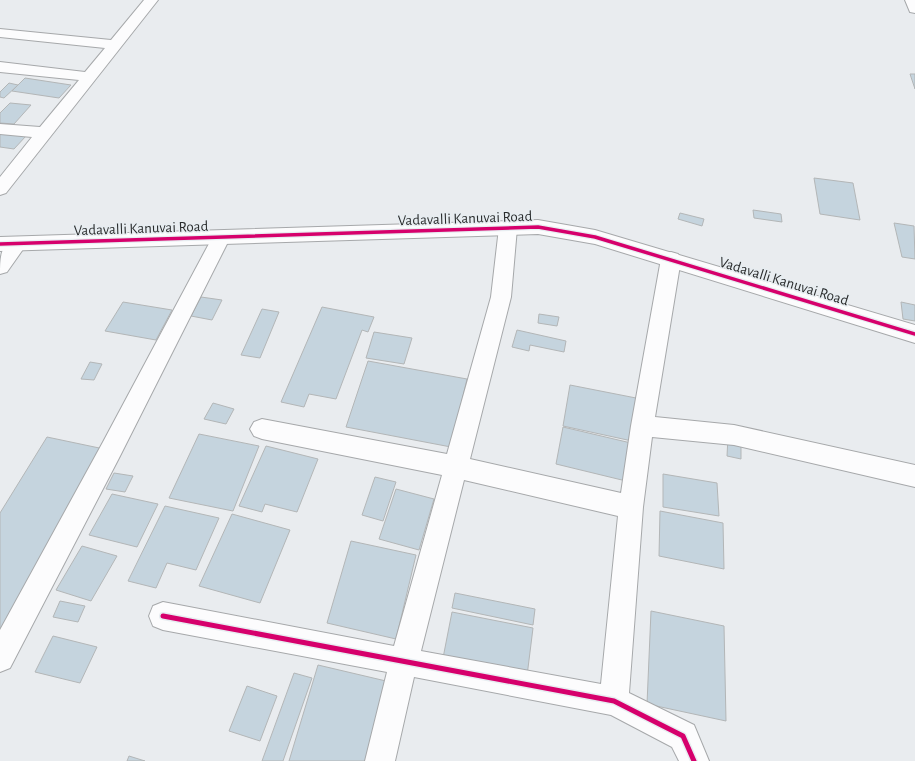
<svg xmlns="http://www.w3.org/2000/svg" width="915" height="761" viewBox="0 0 915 761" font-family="'Alegreya Sans',sans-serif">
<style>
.building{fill:#c5d4de;stroke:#b3b6b7}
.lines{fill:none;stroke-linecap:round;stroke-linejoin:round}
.street-casing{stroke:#a6a8aa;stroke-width:2}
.secondary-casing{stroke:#a6a8aa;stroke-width:2}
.street{fill:#fcfcfd;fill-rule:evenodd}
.secondary{fill:#fcfcfd;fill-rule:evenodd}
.cycleway-far1-casing{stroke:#e7edf1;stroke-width:6}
.cycleway-casing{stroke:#e7edf1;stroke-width:8}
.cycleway-far1{stroke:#d6006c;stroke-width:3.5}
.cycleway{stroke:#d6006c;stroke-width:5}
.labels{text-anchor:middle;stroke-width:3;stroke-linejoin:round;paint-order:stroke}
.street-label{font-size:15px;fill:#2a2c2d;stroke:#e7edf1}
</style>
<rect width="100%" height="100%" fill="#e9ecef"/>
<!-- building -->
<path class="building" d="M910 74H915V89Z
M25 78 71 85 59 98 12 91Z
M9 83 18 85 4 98 0 97V92Z
M10 103 31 105 14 124 0 123V113Z
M0 132 26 136 14 149 0 147Z
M814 178 853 183 860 220 820 214Z
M753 210 781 214 782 222 754 218Z
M680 213 704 219 702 226 678 219Z
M894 223 914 226 915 259 902 257Z
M201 297 222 300 212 320 191 316Z
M123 302 172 310 156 340 105 331Z
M901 302 915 305V321L903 319Z
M322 307 374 317 368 332 362 330 336 399 309 394 304 407 281 402Z
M262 309 279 312 260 358 241 355Z
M539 314 559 317 557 326 538 323Z
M517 330 566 341 564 352 530 345 529 351 512 347Z
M374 332 412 338 404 364 366 358Z
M368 361 467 379 451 447 346 427Z
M90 362 102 364 94 380 81 379Z
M570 385 636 398 632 441 563 426Z
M213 403 234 409 226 424 204 419Z
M563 427 631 443 626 481 556 464Z
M199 434 259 446 233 511 169 498Z
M47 437 104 449 0 635V513Z
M728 437 741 441V459L727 456Z
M266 446 318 459 297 512 265 504 262 512 239 506Z
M114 473 133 476 125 492 106 489Z
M663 474 717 483 719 516 663 507Z
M375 477 396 482 383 521 362 515Z
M396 489 434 499 419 550 379 539Z
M112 494 158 504 137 547 89 535Z
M165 506 219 518 196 570 167 563 156 588 128 581Z
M660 511 723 523 724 569 659 556Z
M232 514 290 530 260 603 199 586Z
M351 541 416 555 396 639 327 623Z
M82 546 117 556 91 601 56 590Z
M455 593 535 609 533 625 452 608Z
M60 601 85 606 78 622 53 617Z
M651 611 724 626 726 721 647 704Z
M452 612 533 628 527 676 443 658Z
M53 636 97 647 80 683 35 672Z
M318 665 386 681 367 761H289Z
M294 673 312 678 283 761H262Z
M247 686 277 696 260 741 229 731Z
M129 756 145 761H127Z"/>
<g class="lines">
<!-- street casing -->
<g class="street-casing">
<path id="street" d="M144 0H158L6 193 0 195V177L32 137 0 134V124L40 127 79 80 0 72V62L85 72 105 48 0 37V29L111 40Z
M905 0H915V13L910 12Z
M508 221 515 223 517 228 511 297 470 459 621 493 631 426 661 259 664 254 671 252 678 254 681 259 655 417 734 425 915 465V487L734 445 652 437 643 507 629 693 694 725 709 761H679L672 747 611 715 414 677 395 761H365L387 672 163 630 153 626 149 616 153 606 163 602 394 646 442 475 262 439 254 436 250 429 254 422 262 419 447 454 491 297 499 228 501 223ZM464 480 618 516 601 684 421 651Z
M221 231 228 233 230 238 119 458 10 668 0 672V630L103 442 212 238 214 233Z
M16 238 23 240 26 245 7 272 0 274C0 259 0 243 16 238Z"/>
</g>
<!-- secondary casing -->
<g class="secondary-casing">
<path id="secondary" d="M538 220 595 230 915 325V343L595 244 538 234 0 251V237Z"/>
</g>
<!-- street -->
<use href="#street" class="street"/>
<!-- secondary -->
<use href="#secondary" class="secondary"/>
<!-- cycleway-far1 casing -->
<g class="cycleway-far1-casing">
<path id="cycleway-far1" d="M0 244 538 227 595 237 915 334"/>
</g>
<!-- cycleway casing -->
<g class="cycleway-casing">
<path id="cycleway" d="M163 616 614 701 683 736 694 761"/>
</g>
<!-- cycleway-far1 -->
<use href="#cycleway-far1" class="cycleway-far1"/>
<!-- cycleway -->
<use href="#cycleway" class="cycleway"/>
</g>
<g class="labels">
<!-- street labels -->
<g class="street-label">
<text transform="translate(465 218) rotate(-2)" y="5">Vadavalli Kanuvai Road</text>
<text transform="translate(141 228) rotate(-2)" y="5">Vadavalli Kanuvai Road</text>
<text transform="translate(784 281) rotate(17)" y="5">Vadavalli Kanuvai Road</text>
</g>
</g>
</svg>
